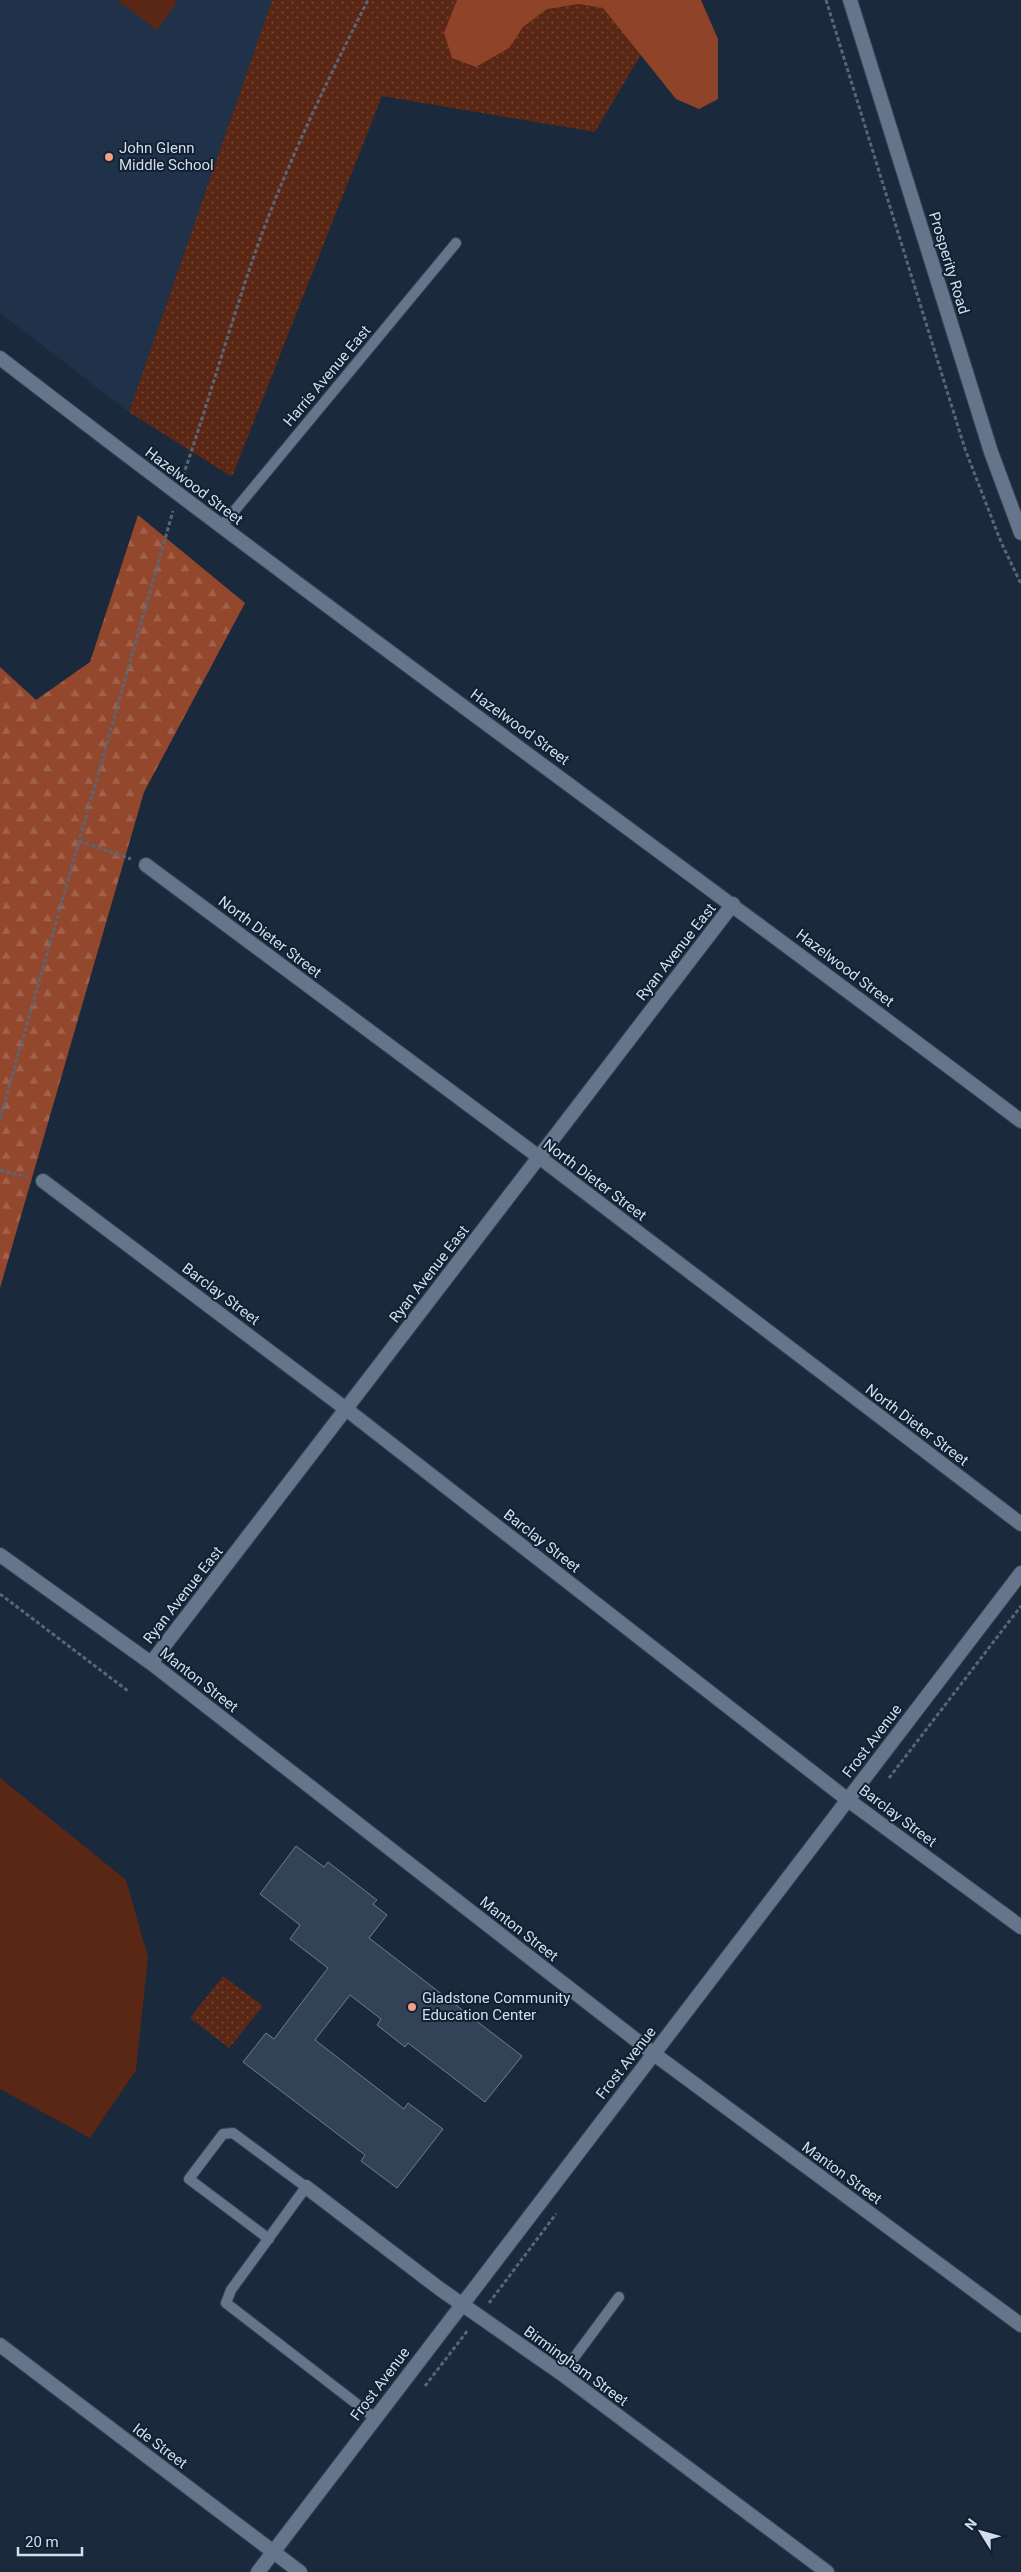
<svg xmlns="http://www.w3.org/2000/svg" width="1021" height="2572" viewBox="0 0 1021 2572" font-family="Roboto,sans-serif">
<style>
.built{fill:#20324a}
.grass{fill:url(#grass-dots)}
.forest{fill:url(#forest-firs)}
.pitch{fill:#5a2714}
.water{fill:#8f4329}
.building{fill:#334357;stroke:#6c7e94}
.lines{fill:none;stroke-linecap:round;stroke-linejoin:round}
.service-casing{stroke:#374353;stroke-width:12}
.minor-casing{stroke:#374353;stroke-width:16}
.tertiary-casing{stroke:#374353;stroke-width:16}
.path{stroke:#596676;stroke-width:3;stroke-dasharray:4 2.5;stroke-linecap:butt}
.service{stroke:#64758c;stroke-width:10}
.minor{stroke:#64758c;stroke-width:14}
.tertiary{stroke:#64758c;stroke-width:14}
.poi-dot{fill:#f39f83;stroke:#112032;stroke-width:2}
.labels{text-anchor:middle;stroke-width:4;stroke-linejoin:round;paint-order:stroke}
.poi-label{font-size:15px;fill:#d4deea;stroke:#112032;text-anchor:start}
.street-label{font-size:15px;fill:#d4deea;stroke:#112032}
</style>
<defs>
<pattern id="grass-dots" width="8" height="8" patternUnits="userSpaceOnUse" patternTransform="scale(1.25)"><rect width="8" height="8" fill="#5a2714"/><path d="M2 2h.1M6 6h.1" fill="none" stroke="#714636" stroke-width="1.8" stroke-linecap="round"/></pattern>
<pattern id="forest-firs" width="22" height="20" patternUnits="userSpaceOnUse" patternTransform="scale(1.25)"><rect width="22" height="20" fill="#93472c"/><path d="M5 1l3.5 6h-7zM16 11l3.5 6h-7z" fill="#a1614b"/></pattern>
</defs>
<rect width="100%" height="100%" fill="#1b293c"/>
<!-- built -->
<path class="built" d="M0 0H272L129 412 0 313Z"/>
<!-- grass -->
<path class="grass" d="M272 0H673L595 132 382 96 232 477 129 412Z
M223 1976 263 2006 229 2048 190 2018Z"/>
<!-- forest -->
<path class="forest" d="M138 515 245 603 144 792 0 1288V667L36 700 90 662Z"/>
<!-- pitch -->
<path class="pitch" d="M117 0H174L177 2 157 30Z
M0 1778 126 1880 148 1957 136 2070 90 2138 0 2089Z"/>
<!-- water -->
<path class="water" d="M457 0H701L718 39V99L699 109 676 99 603 8 579 4 547 9 523 27 509 48 476 67 452 58 444 33Z"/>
<!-- building -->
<path class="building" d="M296 1846 324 1867 328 1862 377 1900 373 1904 387 1915 369 1938 522 2056 485 2102 408 2043 405 2047 377 2025 381 2019 350 1995 315 2040 404 2109 408 2103 443 2129 397 2188 361 2161 365 2155 243 2062 266 2033 274 2039 328 1968 290 1939 300 1925 260 1894Z"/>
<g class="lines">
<!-- service casing -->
<g class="service-casing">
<path id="service" d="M221 527 456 243
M269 2239 189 2179 223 2134 233 2133 306 2187 231 2290 226 2303 375 2418
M562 2374 619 2297"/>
</g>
<!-- minor casing -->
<g class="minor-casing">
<path id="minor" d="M146 865 539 1157 1021 1524
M43 1181 346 1409 848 1800 1021 1927
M0 1555 151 1663 654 2054 1021 2325
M151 1663 733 904
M306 2187 440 2289 562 2374 827 2572
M0 2345 300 2572"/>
</g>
<!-- tertiary casing -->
<g class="tertiary-casing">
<path id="tertiary" d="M850 0 991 452 1021 533
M0 358C336 617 682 865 1021 1121
M258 2572 1021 1573"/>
</g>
<!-- path -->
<path class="path" d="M826 0 965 449 1001 542 1021 584
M183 476C208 403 229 329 254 256 285 167 326 83 368 0
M79 841 131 859
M0 1119 173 511
M0 1170 28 1177
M0 1594 128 1691
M889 1778 1021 1606
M489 2303 556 2214
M425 2386 468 2330"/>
<!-- service -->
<use href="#service" class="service"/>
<!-- minor -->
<use href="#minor" class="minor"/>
<!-- tertiary -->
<use href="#tertiary" class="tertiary"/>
</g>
<!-- markers -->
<g class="poi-dot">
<circle cx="109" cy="157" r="5"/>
<circle cx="412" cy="2007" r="5"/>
</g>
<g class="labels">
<!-- poi labels -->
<g class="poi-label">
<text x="119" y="153">John Glenn<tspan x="119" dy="17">Middle School</tspan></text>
<text x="422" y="2003">Gladstone Community<tspan x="422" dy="17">Education Center</tspan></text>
</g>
<!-- street labels -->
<g class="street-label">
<text transform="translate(949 263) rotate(73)" y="5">Prosperity Road</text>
<text transform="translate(327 376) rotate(-50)" y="5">Harris Avenue East</text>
<text transform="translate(194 486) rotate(37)" y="5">Hazelwood Street</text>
<text transform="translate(520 727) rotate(36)" y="5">Hazelwood Street</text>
<text transform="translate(270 937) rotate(37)" y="5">North Dieter Street</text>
<text transform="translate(676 952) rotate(-52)" y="5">Ryan Avenue East</text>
<text transform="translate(845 968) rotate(37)" y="5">Hazelwood Street</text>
<text transform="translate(595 1180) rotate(37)" y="5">North Dieter Street</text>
<text transform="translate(429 1274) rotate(-52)" y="5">Ryan Avenue East</text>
<text transform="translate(221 1294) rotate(37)" y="5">Barclay Street</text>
<text transform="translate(917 1425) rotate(37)" y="5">North Dieter Street</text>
<text transform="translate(542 1541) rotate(38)" y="5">Barclay Street</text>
<text transform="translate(183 1595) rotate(-52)" y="5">Ryan Avenue East</text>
<text transform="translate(199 1680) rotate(38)" y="5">Manton Street</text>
<text transform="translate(872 1741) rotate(-53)" y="5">Frost Avenue</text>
<text transform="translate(898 1816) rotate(37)" y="5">Barclay Street</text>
<text transform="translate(519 1929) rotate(38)" y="5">Manton Street</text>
<text transform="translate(626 2063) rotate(-52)" y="5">Frost Avenue</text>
<text transform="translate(842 2173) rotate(36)" y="5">Manton Street</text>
<text transform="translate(576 2366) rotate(36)" y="5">Birmingham Street</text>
<text transform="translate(380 2384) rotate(-53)" y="5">Frost Avenue</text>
<text transform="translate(160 2446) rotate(37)" y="5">Ide Street</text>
</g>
</g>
<!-- north arrow -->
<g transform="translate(981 2532) rotate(307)" stroke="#112032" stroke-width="4" paint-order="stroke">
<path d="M0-4L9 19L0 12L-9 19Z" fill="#d4deea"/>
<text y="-8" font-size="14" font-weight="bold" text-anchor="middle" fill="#d4deea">N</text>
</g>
<!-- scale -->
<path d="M18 2547v8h64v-8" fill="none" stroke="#d4deea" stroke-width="2.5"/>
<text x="25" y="2547" font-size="15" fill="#d4deea" stroke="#112032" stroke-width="4" paint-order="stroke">20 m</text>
</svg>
